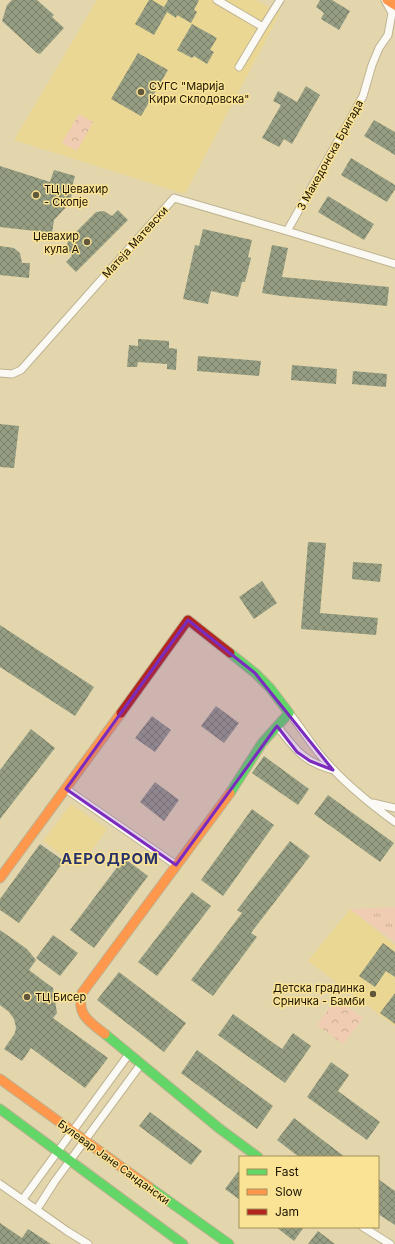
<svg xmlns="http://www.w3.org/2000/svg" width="395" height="1244" viewBox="0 0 395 1244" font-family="Inter,sans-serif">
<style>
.built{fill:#ead794}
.grass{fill:url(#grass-tufts)}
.park{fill:url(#park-crowns)}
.building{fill:url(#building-cross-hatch)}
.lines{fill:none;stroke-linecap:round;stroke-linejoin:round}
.street-casing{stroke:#beb393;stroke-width:9}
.fast-casing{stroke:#beb393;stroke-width:11}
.slow-casing{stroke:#beb393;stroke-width:11}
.jam-casing{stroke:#beb393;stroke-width:11}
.street{stroke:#fbf9f3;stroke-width:7}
.fast{stroke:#63d668;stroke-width:9}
.slow{stroke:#ff974d;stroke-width:9}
.jam{stroke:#b3261e;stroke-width:9}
.marked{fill:#7b2cbf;fill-opacity:0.2;stroke:#7b2cbf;stroke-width:3;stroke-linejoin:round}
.poi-dot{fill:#61583c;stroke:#fae395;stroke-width:1.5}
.labels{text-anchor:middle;stroke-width:3;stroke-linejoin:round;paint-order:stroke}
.poi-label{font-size:11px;fill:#1b1400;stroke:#fae395;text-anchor:start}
.street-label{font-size:11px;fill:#1b1400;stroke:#fae395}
.district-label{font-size:15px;font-weight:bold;letter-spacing:1px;fill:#29326b;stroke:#fae395}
</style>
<defs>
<pattern id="grass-tufts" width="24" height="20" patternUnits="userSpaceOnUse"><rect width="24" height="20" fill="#efccb2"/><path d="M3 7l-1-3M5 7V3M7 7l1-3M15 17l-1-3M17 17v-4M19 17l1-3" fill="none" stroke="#ccae97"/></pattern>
<pattern id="park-crowns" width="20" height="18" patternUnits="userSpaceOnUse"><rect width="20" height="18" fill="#efccb2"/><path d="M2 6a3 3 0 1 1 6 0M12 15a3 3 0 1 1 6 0" fill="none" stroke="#ccae97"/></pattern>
<pattern id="building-cross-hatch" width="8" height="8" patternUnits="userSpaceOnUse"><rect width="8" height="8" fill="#959d82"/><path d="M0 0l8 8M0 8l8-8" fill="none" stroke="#797f68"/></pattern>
</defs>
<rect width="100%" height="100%" fill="#e3d6ac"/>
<!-- built -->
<path class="built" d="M97 0H256L280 13 185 194 14 140Z
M71 804 107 829 79 868 43 841Z
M350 909 395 945V1026L308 961Z"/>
<!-- grass -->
<path class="grass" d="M395 907V942L350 909Z"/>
<!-- park -->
<path class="park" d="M79 114 93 122 77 151 62 143Z
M336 999 363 1018 343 1044 317 1025Z"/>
<!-- building -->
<path class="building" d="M12 0H37L54 15 52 17 64 28 40 54 37 53 2 21 7 5Z
M149 0H152L164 7 168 0H199L194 10 197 12 191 23 177 15 176 18 167 12 154 35 135 24Z
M320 0H332L350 11 339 30 321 19 324 13 316 7Z
M192 24 217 38 210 50 214 52 207 64 194 56 192 58 177 50Z
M138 53 168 70 141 116 111 99Z
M306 86 320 95 292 144 284 139 279 147 262 138 281 105 273 101 278 91 297 102Z
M374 120 395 132V155L364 136Z
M351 158 395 185V189L387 202 341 175Z
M0 166 50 182 54 170 75 176 72 187 71 202 54 220 52 233 0 227Z
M328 196 374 224 364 240 318 212Z
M118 210 128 220 76 272 66 262 72 256 67 248 68 240 96 212 104 211 112 216Z
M203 229 252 240 248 257 251 258 245 282H242L238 297 211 291 208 304 183 299 195 245 199 246Z
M272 245 288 248 282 277 389 287 387 306 281 296 262 293Z
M0 246 14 248 20 253 22 263H30L29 278 0 275Z
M138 339 169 341V348L177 349 176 370 167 369V364L138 362 137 367H127L129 345 138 346Z
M198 356 261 361 259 376 197 371Z
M292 365 337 369 336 384 291 380Z
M353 371 387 374 386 387 352 384Z
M0 424 19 426 14 468 0 467Z
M308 542 326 543 320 613 378 618 376 635 301 629Z
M353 562 382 564 380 582 352 579Z
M262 581 277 603 254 619 239 597Z
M0 625 94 687 75 716 0 667Z
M216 706 239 723 224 743 201 726Z
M152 716 171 730 155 752 135 738Z
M31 729 55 748 0 819V770Z
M264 756 309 789 298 805 252 773Z
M155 782 179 800 164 821 140 802Z
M328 795 394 843 380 862 314 814Z
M252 809 274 825 223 896 201 880Z
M290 841 310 856 251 933 257 937 213 996 191 980 242 913 237 910Z
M40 844 64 861 19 923 0 910V899Z
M124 858 148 876 94 948 70 930Z
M192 892 211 906 157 976 138 962Z
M0 930 27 949 36 960 29 970 53 988 57 1013 53 1018 108 1058 85 1088 31 1048 22 1061 4 1049 15 1033 16 1027 14 1019 9 1012 0 1005Z
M53 935 78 953 60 976 36 958Z
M383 943 395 952V977L386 971 375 987 359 976Z
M119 972 186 1023 164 1052 97 1000Z
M395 993V1024L380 1013Z
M233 1014 282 1049 293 1033 311 1046 285 1083 218 1035Z
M197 1050 273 1106 257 1129 181 1073Z
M331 1062 349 1075 338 1091 380 1122 367 1140 307 1097Z
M150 1112 202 1151 191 1165 139 1126Z
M294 1118 345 1157H299L277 1140Z
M240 1169V1200L225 1189Z
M378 1179 395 1191V1225L378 1214Z
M0 1223 22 1238 28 1229 51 1244H0Z
M276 1227H304L294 1241Z
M318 1231 335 1244H308Z"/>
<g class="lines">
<!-- street casing -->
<g class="street-casing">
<path id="street" d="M217 0 263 27 280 0
M239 67 263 27
M287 231 351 118 363 96 372 65 379 48 388 35 392 13 385 0
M0 373 12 374 21 370 174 198 287 231 395 264
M289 713C301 727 310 743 322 757 343 782 369 803 395 822
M277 726C296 750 302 761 333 770
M66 789 176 865
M373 803 395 808
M0 1184 67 1231 88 1244
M23 1199 129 1054
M37 1209 55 1181 141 1064
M363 1227 390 1244"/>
</g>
<!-- fast casing -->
<g class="fast-casing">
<path id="fast" d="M230 793 262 743 289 713 270 688 255 673 230 653
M105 1034 220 1129 258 1157
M0 1109 183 1244
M149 1187 229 1244"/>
</g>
<!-- slow casing -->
<g class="slow-casing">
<path id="slow" d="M387 0 395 5
M0 878 121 713
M105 1034C90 1022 76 1015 82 993L230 793
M0 1079 149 1187"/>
</g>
<!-- jam casing -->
<g class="jam-casing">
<path id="jam" d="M121 713 188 620 230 653"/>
</g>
<!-- street -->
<use href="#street" class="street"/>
<!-- fast -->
<use href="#fast" class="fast"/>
<!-- slow -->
<use href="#slow" class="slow"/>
<!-- jam -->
<use href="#jam" class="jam"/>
</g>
<!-- marked area -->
<path class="marked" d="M188 620 255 673 333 770 310 761 297 752 277 726 176 865 66 789Z"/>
<!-- markers -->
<g class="poi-dot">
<circle cx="141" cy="92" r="4"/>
<circle cx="36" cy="195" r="4"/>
<circle cx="87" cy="242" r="4"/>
<circle cx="373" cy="994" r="4"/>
<circle cx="27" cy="997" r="4"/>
</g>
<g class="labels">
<!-- poi labels -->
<g class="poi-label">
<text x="149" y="90">СУГС "Марија<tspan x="149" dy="13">Кири Склодовска"</tspan></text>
<text x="44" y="193">ТЦ Џевахир<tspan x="44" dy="13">- Скопје</tspan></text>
<text x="79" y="240" text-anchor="end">Џевахир<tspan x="79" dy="13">кула А</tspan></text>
<text x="365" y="992" text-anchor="end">Детска градинка<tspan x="365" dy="13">Срничка - Бамби</tspan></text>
<text x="35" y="1001">ТЦ Бисер</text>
</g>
<!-- street labels -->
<g class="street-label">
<text transform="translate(330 155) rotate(-61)" y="4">3 Македонска Бригада</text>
<text transform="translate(135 242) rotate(-48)" y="4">Матеја Матевски</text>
<text transform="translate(114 1162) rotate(36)" y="4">Булевар Јане Сандански</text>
</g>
<!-- district labels -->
<g class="district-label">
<text x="110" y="864">АЕРОДРОМ</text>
</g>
</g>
<!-- legend -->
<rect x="239" y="1156" width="140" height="72" fill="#fae395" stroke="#a19059"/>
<rect x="247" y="1169" width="20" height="6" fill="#63d668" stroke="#a19059"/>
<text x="275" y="1176" font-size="12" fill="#1b1400">Fast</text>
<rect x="247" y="1189" width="20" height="6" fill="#ff974d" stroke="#a19059"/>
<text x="275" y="1196" font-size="12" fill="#1b1400">Slow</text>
<rect x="247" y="1209" width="20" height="6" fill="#b3261e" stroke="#a19059"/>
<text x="275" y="1216" font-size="12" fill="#1b1400">Jam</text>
</svg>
